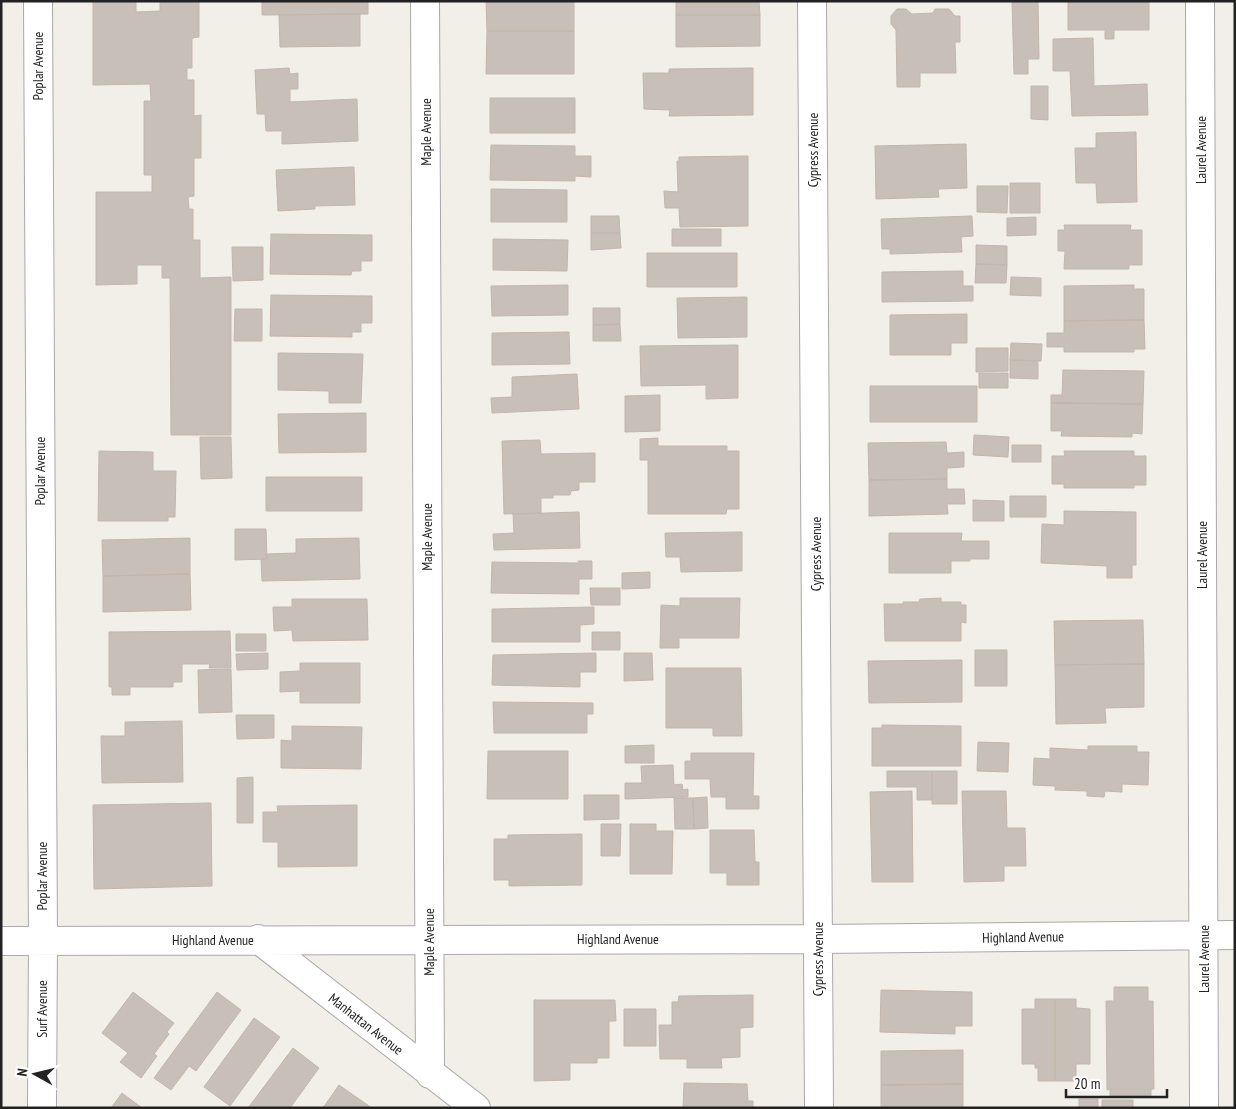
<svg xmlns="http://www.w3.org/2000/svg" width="1236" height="1109" viewBox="0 0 1236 1109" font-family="'PT Sans Narrow',sans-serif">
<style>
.building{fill:#c7bfb8;stroke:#c4b6ab}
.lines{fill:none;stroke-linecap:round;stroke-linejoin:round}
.minor-casing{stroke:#a9a9a9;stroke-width:30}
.minor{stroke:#fff;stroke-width:28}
.labels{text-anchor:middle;stroke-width:4;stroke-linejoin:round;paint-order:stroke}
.street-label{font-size:14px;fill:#222;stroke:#fff}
</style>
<rect width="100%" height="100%" fill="#f2efe9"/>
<!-- building -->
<path class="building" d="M93 1H136V12L160 11V1H199V37L192 38V68H187V80H194V116L201 115V158H194V196L188 197 189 209H193V240H200V278L231 277V435H171L170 278H162V265H137V284L96 285V192H152V175H144V101H151L150 84 93 85Z
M262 1H368V14L262 15Z
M486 1H574V31H487Z
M676 1H759L760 15H676Z
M1012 1H1038L1039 59H1028V74H1014Z
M1068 1H1149V30H1114V39H1105V30H1068Z
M897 9H906L912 14 933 13 935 9H949L955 16H960V42H955L956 73H920V87H897L896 30 891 24V16Z
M360 14V46L280 47 279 15Z
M676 15H760V46L676 47Z
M487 31H574V74H486Z
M1093 38 1094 86 1147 84 1148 115 1072 116 1070 71H1053V39Z
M289 68 290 74 298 73V89H290V102L357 99 358 141 282 144V131H266L265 114H257L255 70Z
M753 68V115L669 116 670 110 644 109 643 73H669V69Z
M1031 86H1048V120L1031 119Z
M490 98H575V133H490Z
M1136 132 1137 202 1097 203 1096 183H1076L1075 148H1096V133Z
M966 144 967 188 938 189 939 197 876 199 875 146Z
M491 145 575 146V156H591V177L575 176V181L490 180Z
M748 156V226L680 227 679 208H665L664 191 678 192 677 161H679V157Z
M354 167 355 205 315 206V209L278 211 276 170Z
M1010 183H1040V213H1010Z
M977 186H1008L1007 213 977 212Z
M491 189 567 190V222H491Z
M591 216H619L620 233H591Z
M972 216 973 236 961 237 962 252 890 254V249H882L881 219Z
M1036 217V235L1007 236V218Z
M1064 225H1131L1130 230H1142V265H1129V269H1064L1065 251H1058V230H1065Z
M672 229H721V246H672Z
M591 233H620L621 248 591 250Z
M271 234 372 235V261H361V271H352L351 275 270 274Z
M493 239 568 240 567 271 493 270Z
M976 245 1007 246V265L976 264Z
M232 247H263V280L233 281Z
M647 253H737V287H647Z
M976 264 1007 265 1006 283H975Z
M963 271V286H973V301L882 302V272Z
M1011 277 1041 278V296L1010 295Z
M568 285V315L492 316 491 286Z
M1134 285V289H1144V320L1064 321V286Z
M271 295 372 296V323H361V332H352V337L270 336Z
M747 297V337L678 338 677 298Z
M593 308H620V324L593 325Z
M235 309H262V341H234Z
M967 314V343H951V355H890V315Z
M1144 320 1145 349H1134V352H1064V347H1047V333H1064V321Z
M620 324 621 341H593V325Z
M569 332 570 364 492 365V333Z
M1011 343 1042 344 1041 361 1010 360Z
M738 345V398L706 399V385L641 386 640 346Z
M976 348H1008V371L976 372Z
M278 353 363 354 361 403H329V391L278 390Z
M1010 360 1038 361V379L1010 378Z
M1063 370 1144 371 1143 404 1051 403V395H1062Z
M979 373H1008V388H979Z
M577 374 579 409 492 413 491 398 512 397V377Z
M870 386H977V422H870Z
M660 395V431L625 432V396Z
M1051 403 1143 404 1142 434 1132 433V437L1061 436 1062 431H1051Z
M366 413V452L279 453 278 414Z
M974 435 1009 437 1008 457 973 455Z
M200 437H231L232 478 201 479Z
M658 438V446H727V451H739V509H727L726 514H648V460H640V439Z
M540 440 541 454 595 453V482H579V490L571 491 570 495H553V498H541V513L504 514 502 441Z
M946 442 947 453 964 452V467L947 468V479L869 480 868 443Z
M1012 445H1041V462H1012Z
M99 451 153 452V471H176L175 517H168V521H98Z
M1064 451H1134V456H1146V485H1134V488H1064V484H1052V456H1065Z
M266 477H362V511H266Z
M947 479V489H964L965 504H947L948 514 869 516V480Z
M1010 496H1046V517H1010Z
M973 500 1004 501V521H973Z
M1064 511 1136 512V565H1132V578H1107V566L1041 563 1042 524 1064 525Z
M579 512 580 548 494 550 493 534 514 533 513 514Z
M235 529H266L267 559 235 560Z
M742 532V571L681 572 680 557H666L665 533Z
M889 533H962L961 541H989V559H970V561H951V573H889Z
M190 538V574L103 576 102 540Z
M359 538 360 579 262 581 261 559H267L266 554 296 553V539Z
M578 561H592V579H579V594L491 593 492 562 579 563Z
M650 572V588L622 589V573Z
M190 574 191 610 103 612V576Z
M590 588H620V605H591Z
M680 598H740L739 638H679V648H660L661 605 680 606Z
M941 598V602H961V605H966V623L961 622V641H885L884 604H903V602H919L920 599Z
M292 599H367L368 640 293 641 292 630 274 631 273 607H292Z
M594 607V624L580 625V642H492V609Z
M1143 620 1144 664 1055 665 1054 621Z
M230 631 231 668H209L210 664H182V682H173V687H130V695H112V687H109V632Z
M592 632H620V650H592Z
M236 634H266V651H236Z
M975 650H1007V686H975Z
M268 653V669L237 670 236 654Z
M596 653V672H580V687L492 685 493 655Z
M624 653H652L653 680 624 681Z
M962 660V702L869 703 868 661Z
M300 663H360V703H300V691L280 692V672L300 671Z
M1144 664V707L1105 708 1106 723 1056 724 1055 665Z
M666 668H741L742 736H713V728H666Z
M231 669 232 712 199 713 198 670Z
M493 702 593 703V714H587V733H494Z
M236 715H274V738L237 739Z
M182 721 183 782 102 783 101 736H125V722Z
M882 725 961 726V766H872V728H882Z
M292 726 362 727 361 769 281 768V740L292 741Z
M978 742 1009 743 1008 772 977 771Z
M654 745V763H625V746Z
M1088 746H1137V752H1149L1148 785 1122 784V792L1105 791 1104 797 1087 796V791L1055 790V786L1033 785 1034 758 1050 759V748L1088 750Z
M488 751H568V799H487Z
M691 753H754L753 796H759V809H726V797H711L710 779H685V761H691Z
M673 765 674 785 682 784 683 790 688 789V797L625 799V783H642L641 766Z
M887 771H932V800H917V787H887Z
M932 771H957V804H932Z
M253 777V823H237V778Z
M912 791 913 882H872L870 792Z
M962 791H1006L1007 828H1025L1026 866H1004V881L964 882Z
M584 795H619V819L584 820Z
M707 797 708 828 694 829 693 798Z
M674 798H693L694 829H675Z
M211 803 212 886 94 889 93 805Z
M357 805V866L278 867V842H263V812H278L277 806Z
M601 824H621L620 856H601Z
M630 824H656V831H673L672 874H630Z
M710 830H754L755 862H759V885H727V873H710Z
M582 834V885L509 886V880H494V839H508V835Z
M1114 987H1148V1001H1153L1154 1089H1151V1096H1110V1089L1107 1090 1106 1001H1114Z
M881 990 972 992V1026H955V1034L880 1032Z
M133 992 174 1023 167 1032 169 1034 154 1054 157 1056 141 1078 120 1062 128 1053 102 1033Z
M217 992 241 1010 196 1071 189 1066 171 1090 154 1078Z
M753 995V1027L740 1028V1057L721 1058 722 1068H687V1059H660L659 1025H672V1002H678L679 996Z
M1035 999H1055V1081H1038V1068H1035V1064H1022V1009H1035Z
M1055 999H1076V1008L1090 1009V1064H1076V1081H1055Z
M534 1000H615L616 1021H609V1058H597V1063H570V1080L534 1081Z
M624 1009H656V1046H624Z
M254 1018 280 1037 230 1106 204 1087Z
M293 1048 319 1068 290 1108H248Z
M963 1050V1084L881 1085V1051Z
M684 1083 747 1084 748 1101H753V1108H683Z
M963 1084V1108H881V1085Z
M339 1085 369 1106 368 1108H323Z
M122 1093 142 1108H111Z
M1079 1099H1098V1108H1079Z
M1102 1100H1133V1108H1102Z"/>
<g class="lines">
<!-- minor casing -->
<g class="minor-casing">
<path id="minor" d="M38 1 43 941 42 1108
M425 1 430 1074
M812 1 819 1108
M1200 1 1204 1108
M258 939 476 1108
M1 941 818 939 1235 935"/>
</g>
<!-- minor -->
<use href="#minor" class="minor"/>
</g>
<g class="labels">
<!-- street labels -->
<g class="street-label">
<text transform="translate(38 66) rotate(-90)" y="5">Poplar Avenue</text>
<text transform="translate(426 132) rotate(-90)" y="5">Maple Avenue</text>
<text transform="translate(813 150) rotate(-90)" y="5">Cypress Avenue</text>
<text transform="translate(1201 150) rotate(-90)" y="5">Laurel Avenue</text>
<text transform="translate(40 471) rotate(-90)" y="5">Poplar Avenue</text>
<text transform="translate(427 537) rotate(-90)" y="5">Maple Avenue</text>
<text transform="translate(816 554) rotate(-90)" y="5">Cypress Avenue</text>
<text transform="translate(1202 555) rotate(-90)" y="5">Laurel Avenue</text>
<text transform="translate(42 876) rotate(-90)" y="5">Poplar Avenue</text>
<text transform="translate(1023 937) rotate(-1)" y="5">Highland Avenue</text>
<text x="618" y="944">Highland Avenue</text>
<text x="213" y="945">Highland Avenue</text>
<text transform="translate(429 942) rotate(-90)" y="5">Maple Avenue</text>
<text transform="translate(818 959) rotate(-90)" y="5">Cypress Avenue</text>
<text transform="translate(1204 959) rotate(-90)" y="5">Laurel Avenue</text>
<text transform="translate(42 1009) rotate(-90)" y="5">Surf Avenue</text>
<text transform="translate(366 1024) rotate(38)" y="5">Manhattan Avenue</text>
</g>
</g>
<!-- border -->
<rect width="1236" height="1109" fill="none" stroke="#222222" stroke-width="5"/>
<!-- north arrow -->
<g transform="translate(35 1074) rotate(278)" stroke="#ffffff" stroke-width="4" paint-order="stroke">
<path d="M0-4L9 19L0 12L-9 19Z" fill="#222222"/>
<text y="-8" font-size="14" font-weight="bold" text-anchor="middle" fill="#222222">N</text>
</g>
<!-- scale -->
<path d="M1066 1089v8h101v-8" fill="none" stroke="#222222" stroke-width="2.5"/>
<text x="1074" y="1089" font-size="15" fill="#222222" stroke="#ffffff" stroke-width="4" paint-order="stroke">20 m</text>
</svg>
